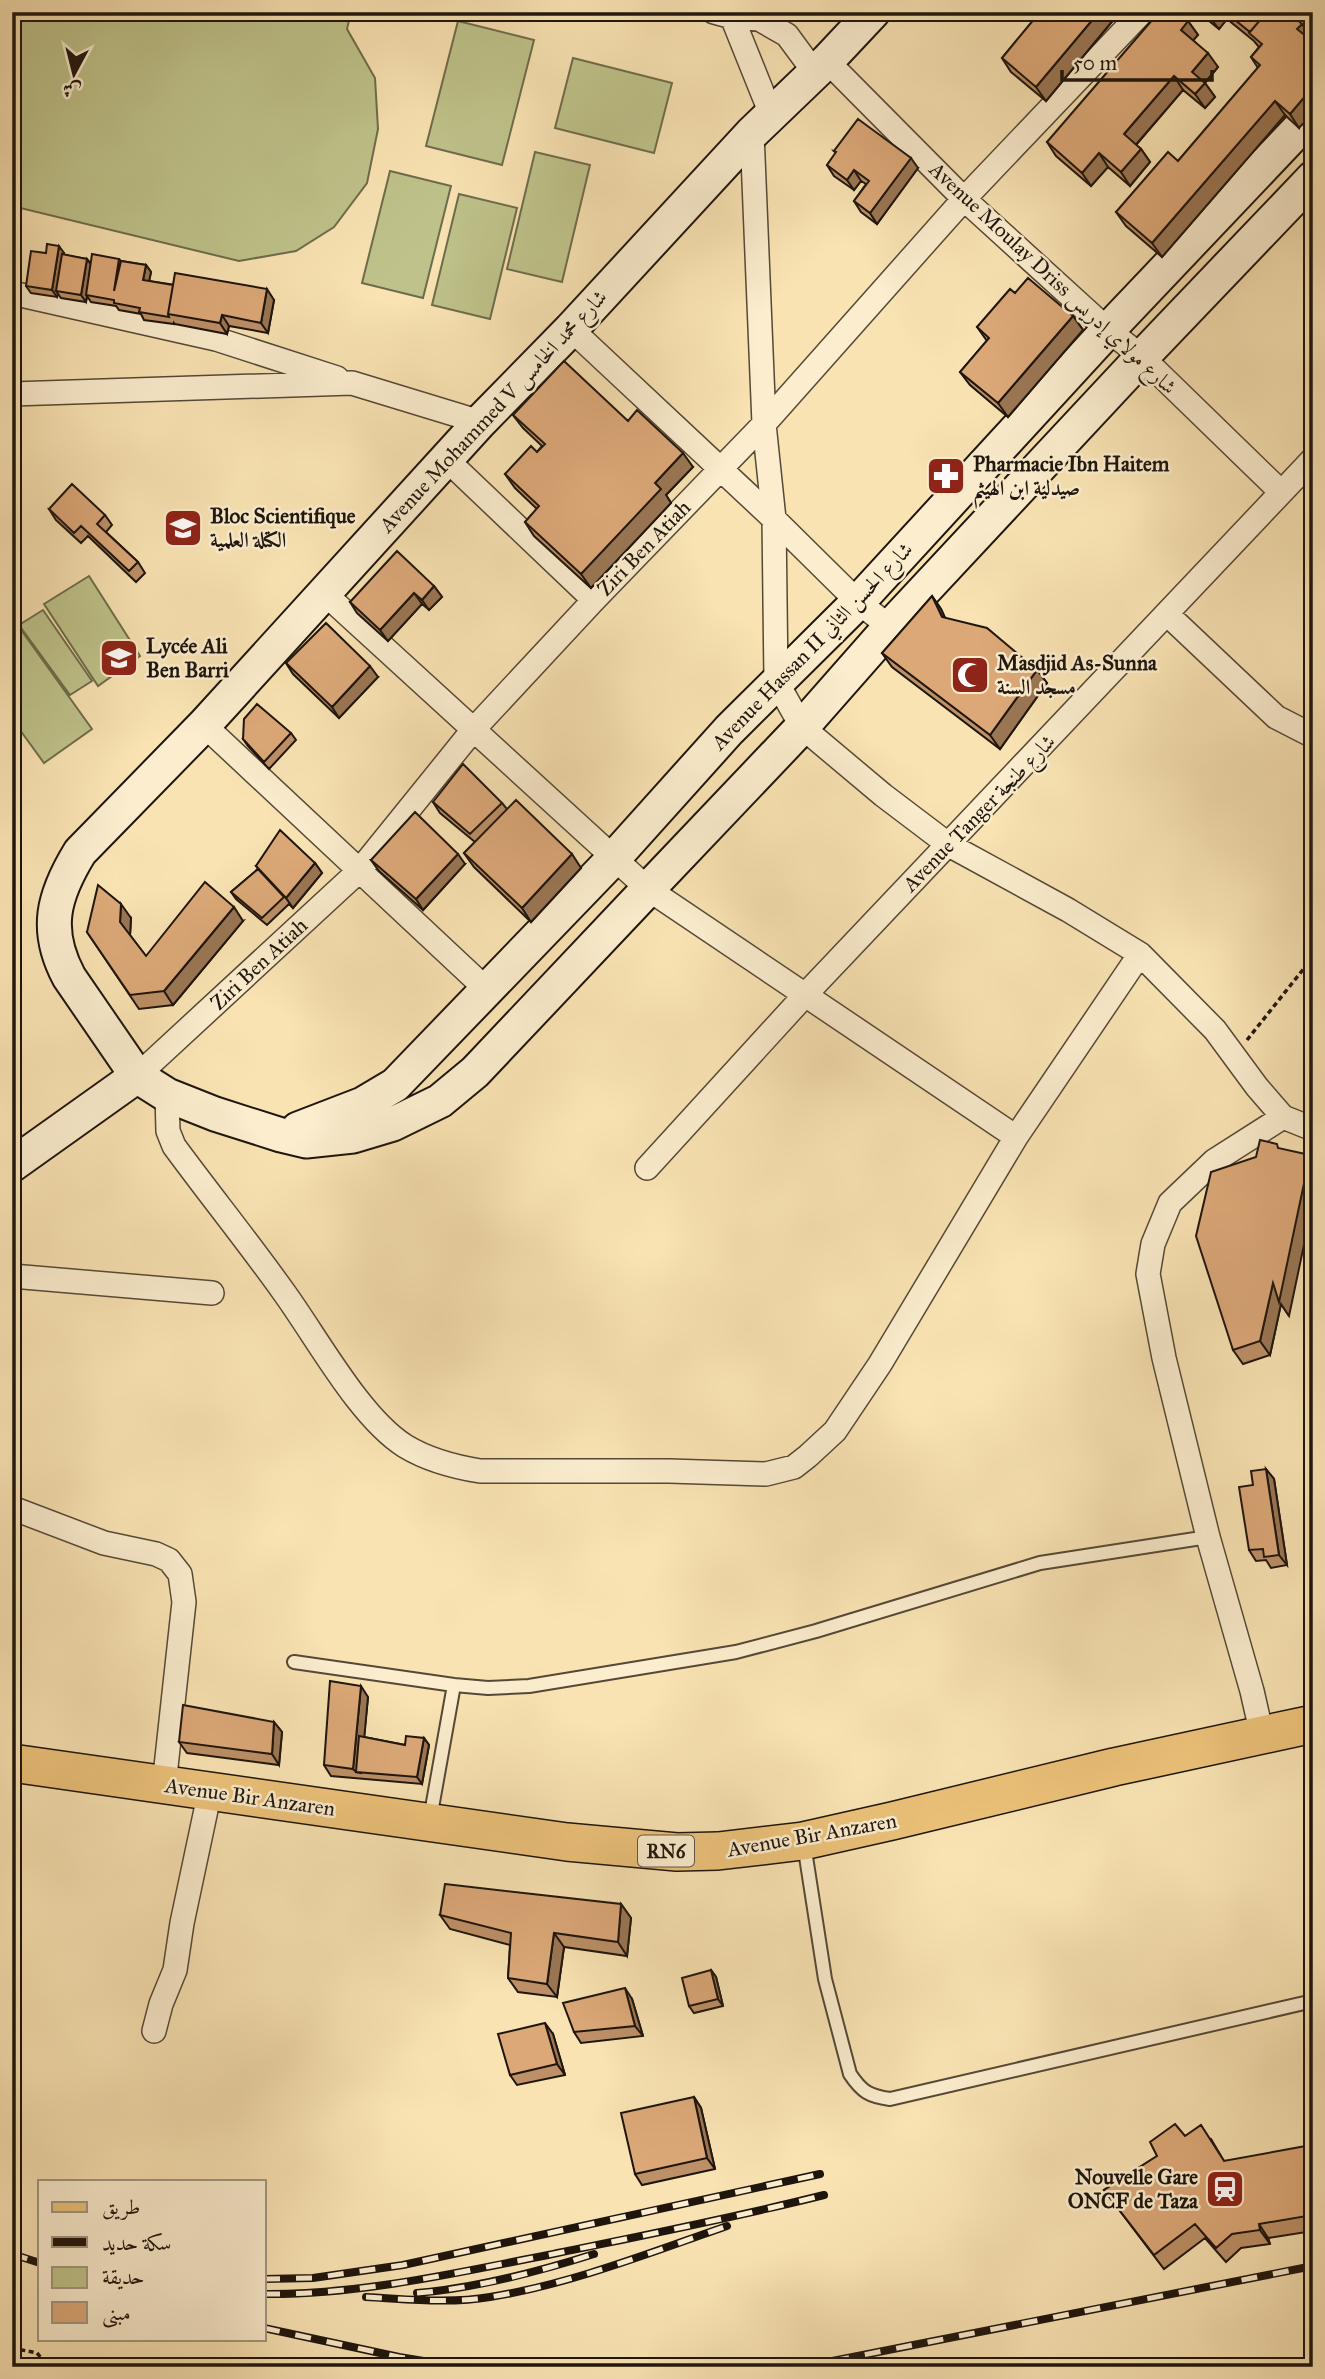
<svg xmlns="http://www.w3.org/2000/svg" width="1325" height="2379" viewBox="0 0 1325 2379" font-family="'IM FELL Great Primer',Amiri,serif">
<style>
.green{fill:#bfc38b;stroke:#6e6c4c;stroke-width:2}
.lines{fill:none;stroke-linecap:round;stroke-linejoin:round}
.lane-casing{stroke:#554836;stroke-width:16}
.street-casing{stroke:#554836;stroke-width:26}
.secondary-casing{stroke:#1e150d;stroke-width:37}
.primary-casing{stroke:#1e150d;stroke-width:40}
.path{stroke:#1e150d;stroke-width:3.5;stroke-dasharray:5 3.5;stroke-linecap:butt}
.lane{stroke:#fbedce;stroke-width:12}
.street{stroke:#fbedce;stroke-width:23}
.secondary{stroke:#fbedce;stroke-width:33}
.primary{stroke:#ecc27a;stroke-width:37}
.rail-casing{stroke:#1e150d;stroke-width:8}
.rail{stroke:#fbedce;stroke-width:5;stroke-dasharray:16;stroke-linecap:butt}
.wall{fill:#bd9067;stroke:#1e150d;stroke-width:2}
.shaded-wall{fill:#9a7654;stroke:#1e150d;stroke-width:2}
.building{fill:#dca878;stroke:#1e150d;stroke-width:2}
.labels{text-anchor:middle;stroke-width:5;stroke-linejoin:round;paint-order:stroke}
.shield{fill:#fbedce;stroke:#605647;stroke-width:2}
.shield-label{font-size:19px;font-weight:bold;fill:#1e150d}
.street-label{font-size:21px;fill:#1e150d;stroke:#fbedce}
.poi-label{font-size:21px;font-weight:bold;fill:#1e150d;stroke:#fbedce;text-anchor:start}
</style>
<rect width="100%" height="100%" fill="#f9e3b3"/>
<filter id="stains"><feTurbulence type="fractalNoise" baseFrequency=".00286" numOctaves="4"/><feColorMatrix values="0 0 0 0 .2 0 0 0 0 .09 0 0 0 0 .02 0 0 0 .5 -.17"/></filter>
<radialGradient id="worn" r=".72"><stop offset=".6" stop-color="#630" stop-opacity="0"/><stop offset="1" stop-color="#630" stop-opacity=".3"/></radialGradient>
<!-- green -->
<path class="green" d="M12 12H351L347 29 375 78 378 129 367 183 334 227 296 251 239 261 12 206Z
M458 21 534 40 502 165 426 146Z
M573 58 672 83 654 153 555 128Z
M535 152 590 165 562 282 507 269Z
M390 171 451 186 423 298 362 283Z
M459 194 517 208 490 319 432 305Z
M89 576 140 656 98 686 44 604Z
M43 610 92 681 70 695 19 625Z
M19 627 92 729 44 763 12 719V632Z"/>
<g class="lines">
<!-- lane casing -->
<g class="lane-casing">
<path id="lane" d="M294 1662 454 1685 488 1688 529 1686 736 1652 816 1631 1040 1563 1208 1537
M430 1819 454 1685
M804 1844 825 1979 850 2074C862 2092 869 2096 890 2099L1313 2001"/>
</g>
<!-- street casing -->
<g class="street-casing">
<path id="street" d="M714 12 732 17 759 19 787 35 815 73
M1312 12 1313 13
M732 17 771 114
M827 61 964 199 1108 330 1142 357 1281 492
M752 133 764 424 774 519 776 681 802 727 883 795 949 845 1068 910 1140 954 1215 1030 1257 1087 1283 1117 1313 1129
M12 293 216 339 337 378
M571 329 774 519 858 602 890 627
M12 394 352 383 480 422
M446 459 594 600
M323 592 648 889 1016 1137
M1167 614 1276 717 1313 736
M204 725 486 989
M137 1076 360 870 473 730 594 600 764 424 964 199 1142 12
M167 1095 168 1131 174 1146C210 1195 248 1242 283 1291 316 1336 359 1417 405 1446 428 1460 455 1467 480 1471H669L766 1474 794 1467 808 1456 835 1431 880 1364 1016 1137 1140 954
M647 1168 805 995 1313 459
M12 1276 212 1293
M12 1508 104 1543 156 1554 169 1560 180 1574 184 1602 164 1785
M1262 1735 1252 1691 1208 1537 1164 1358 1148 1274 1153 1244 1170 1203 1214 1161 1283 1117
M154 2031 161 2004 175 1970 182 1923 210 1791"/>
</g>
<!-- secondary casing -->
<g class="secondary-casing">
<path id="secondary" d="M137 1076 167 1095 215 1114 281 1135 306 1141 353 1136 393 1124 440 1101 475 1072 648 889 802 727 890 627 1142 357 1313 178
M298 1129 363 1104 395 1085 614 858 729 730 858 602 1108 330 1313 114
M12 1165 137 1076 69 977C44 930 53 896 80 852L204 725 480 422 571 329 752 133 827 61 873 12"/>
</g>
<!-- primary casing -->
<g class="primary-casing">
<path id="primary" d="M12 1763 567 1842 677 1852 718 1851 803 1841 892 1821 1114 1767 1313 1724"/>
</g>
<!-- path -->
<path class="path" d="M1247 1040 1313 957
M12 2348 37 2353 49 2367"/>
<!-- lane -->
<use href="#lane" class="lane"/>
<!-- street -->
<use href="#street" class="street"/>
<!-- secondary -->
<use href="#secondary" class="secondary"/>
<!-- primary -->
<use href="#primary" class="primary"/>
<!-- rail casing -->
<g class="rail-casing">
<path id="rail" d="M12 2254 40 2263
M264 2279 313 2278 403 2265 820 2174
M417 2293C477 2288 537 2272 594 2254
M264 2294C360 2295 454 2273 548 2255 640 2236 733 2218 824 2195
M366 2297C407 2299 449 2304 490 2297 571 2284 649 2253 727 2226
M264 2328 399 2357 460 2367
M802 2367 1313 2266"/>
</g>
<!-- rail -->
<use href="#rail" class="rail"/>
</g>
<!-- wall -->
<path class="wall" d="M1040 12H1120L1046 101 1011 72 1002 58Z
M1198 12H1288L1302 24 1311 38 1310 40 1299 128 1285 115 1162 257 1126 226 1116 212 1178 161 1258 68 1251 57 1259 47 1254 41 1227 19 1219 29Z
M1188 21 1198 35 1193 40 1218 67 1205 83 1215 97 1205 108 1183 90 1136 145 1141 149 1150 162 1130 186 1108 167 1091 186 1056 156 1047 142Z
M834 151 918 168 877 224 861 212 854 201 866 184 861 181 854 190 834 176 827 165 836 153Z
M46 253H64V255L87 259 91 264 119 259 121 261 146 265 151 272 149 281 274 300 268 333 229 326 227 334 175 324 174 323V324L144 320 141 314 119 310 116 306 91 302 87 296 86 302 61 298 58 294 57 297 31 293 26 286Z
M1015 293 1073 316 1083 330 1008 417 970 385 960 372 987 341 977 327Z
M513 415 628 421 693 467 666 495 671 503 591 588 534 536 525 522 537 509 515 488 505 474 537 452 542 446 523 428Z
M49 509 105 515 112 525 106 532 138 562 145 573 136 582 88 536 81 543 56 520Z
M434 586 442 597 429 610 422 604 388 641 357 613 350 602Z
M932 596 941 609 945 618 1037 670 1047 683 1000 749 892 667 882 653Z
M286 663 378 677 339 718 293 674Z
M291 733 296 740 269 769 248 746 243 739Z
M433 802 502 803 507 809 581 868 531 922 474 867 464 853 475 842 440 813Z
M371 860 465 864 423 910 379 871Z
M315 863 322 873 293 908 289 904 267 925 236 899 231 892 258 869 256 866Z
M131 918 130 935 146 956 243 921 173 1005 139 1009 87 932Z
M1211 1172 1289 1316 1281 1304 1270 1355 1243 1364 1233 1350Z
M1266 1469 1274 1479 1287 1565 1271 1568 1266 1560 1256 1561 1249 1550 1253 1485Z
M368 1697 364 1737 405 1745 424 1738 429 1745 422 1784 331 1776 324 1765Z
M274 1722 282 1732 279 1765 187 1753 179 1742Z
M621 1904 631 1918 627 1956 564 1947 557 1997 518 1992 508 1978 510 1945 450 1929 440 1915Z
M711 1970 716 1977 723 2006 694 2013 689 2006Z
M632 1999 643 2036 581 2043 574 2032Z
M553 2034 565 2075 517 2085 510 2075Z
M694 2097 701 2108 715 2169 642 2185 635 2174Z
M1185 2136 1211 2139 1224 2161 1313 2156V2231L1268 2238 1270 2244 1241 2248 1226 2262 1205 2238 1164 2269 1104 2190 1157 2156Z"/>
<!-- shaded-wall -->
<path class="shaded-wall" d="M1099 12H1120L1046 101 1036 87Z
M1216 12H1222L1227 19 1219 29 1211 19Z
M1188 21 1198 35 1190 44 1181 30Z
M1302 24 1311 38 1307 43 1297 29Z
M1208 53 1218 67 1202 86 1192 72Z
M1174 76 1183 90 1133 148 1124 134Z
M1205 83 1215 97 1205 108 1195 94Z
M1313 87V113L1299 128 1290 114Z
M1275 101 1285 115 1162 257 1152 243Z
M1141 149 1150 162 1130 186 1121 172Z
M1099 153 1108 167 1091 186 1082 173Z
M911 158 918 168 877 224 870 213Z
M854 170 861 181 854 190 847 180Z
M59 246 64 253 58 291H56L58 294 57 297 52 290Z
M87 259 92 266 86 302 81 295Z
M146 265 151 272 148 287 143 280Z
M267 289 274 300 268 333 261 323Z
M222 315 229 326 227 334 220 323Z
M1073 316 1083 330 1008 417 998 403Z
M683 453 693 467 666 495 671 503 591 588 581 574 655 483Z
M434 586 442 597 429 610 422 600Z
M414 593 422 604 388 641 380 630Z
M932 596 941 609 951 631 942 617Z
M370 666 378 677 339 718 332 707Z
M1037 670 1047 683 1000 749 990 735Z
M458 854 465 864 423 910 416 899Z
M572 854 581 868 531 922 522 908Z
M315 863 322 873 293 908 286 898Z
M121 904 131 918 130 936 120 922Z
M234 907 243 921 173 1005 164 991Z
M1310 1155 1313 1159V1202L1289 1316 1281 1304 1270 1355 1260 1341 1273 1283Z
M1266 1469 1274 1479 1287 1565 1279 1555Z
M361 1686 368 1697 361 1773 356 1772 353 1769Z
M274 1722 282 1732 279 1765 272 1754Z
M424 1738 429 1745 422 1784 417 1777Z
M621 1904 631 1918 627 1956 618 1942Z
M554 1933 564 1947 557 1997 547 1984Z
M711 1970 716 1977 723 2006 718 1999Z
M625 1988 632 1999 643 2036 635 2026Z
M545 2023 553 2034 565 2075 557 2064Z
M694 2097 701 2108 715 2169 707 2158Z
M1306 2146 1313 2156V2173Z
M1259 2224 1268 2238 1270 2244 1260 2230Z"/>
<!-- building -->
<path class="building" d="M1040 12H1099L1036 87 1002 58Z
M1159 12H1177L1188 21 1181 30 1208 53 1192 72 1205 83 1195 94 1174 76 1124 134 1141 149 1121 172 1099 153 1082 173 1047 142Z
M1203 12H1216L1211 19Z
M1225 12H1267L1250 32Z
M1267 12H1288L1302 24 1297 29 1313 42V87L1290 114 1275 101 1152 243 1116 212 1168 152 1178 161 1260 65 1251 57 1262 44 1249 33Z
M858 119 911 158 870 213 854 201 869 181 854 170 847 180 827 165 836 152 834 151Z
M47 244 59 246 52 290 26 286 31 251 46 253Z
M62 254 87 259 81 295 56 291Z
M92 254 119 259 114 291 121 261 146 265 143 280 173 285 168 314 169 317 139 312 140 308 114 303V300L86 295Z
M175 273 267 289 261 323 222 315 220 323 168 314Z
M1028 278 1073 316 998 403 960 372 989 338 977 327 1010 289 1015 293Z
M564 361 628 421 637 410 683 453 655 483 661 489 581 574 525 522 539 506 505 474 531 446 537 452 545 444 513 415Z
M72 484 105 515 97 524 138 562 129 571 81 526 74 533 49 509Z
M397 551 434 586 422 600 414 593 380 630 350 602Z
M932 596 942 617 987 628 1037 670 990 735 882 653Z
M326 623 370 666 332 707 286 663Z
M257 704 291 733 264 762 243 739 244 719Z
M463 764 502 803 470 834 433 802Z
M516 800 572 854 522 908 464 853Z
M415 812 458 854 416 899 371 860Z
M280 830 315 863 286 898 256 866Z
M258 869 284 897 262 918 231 892Z
M205 882 234 907 164 991 130 995 87 932 98 885 121 904 120 922 146 956Z
M1260 1140 1277 1144 1278 1148 1310 1155 1279 1302 1273 1283 1260 1341 1233 1350 1196 1236 1211 1172 1256 1157Z
M1266 1469 1279 1555 1264 1557 1263 1549 1249 1550 1239 1487 1253 1485 1251 1471Z
M330 1681 361 1686 353 1769 324 1765Z
M183 1705 274 1722 272 1754 179 1742Z
M359 1736 405 1745 406 1736 424 1738 417 1777 356 1772Z
M445 1884 621 1904 618 1942 554 1933 547 1984 508 1978 511 1933 440 1915Z
M711 1970 718 1999 689 2006 682 1978Z
M625 1988 635 2026 574 2032 563 2003Z
M545 2023 557 2064 510 2075 498 2034Z
M694 2097 707 2158 635 2174 621 2113Z
M1175 2124 1185 2136 1201 2125 1224 2161 1306 2146 1313 2173V2215L1259 2224 1260 2230 1232 2234 1216 2248 1195 2224 1154 2255 1104 2190 1157 2156 1150 2142Z"/>
<!-- icons -->
<defs>
<g id="pharmacy-square" transform="scale(2.0125)"><rect x="-9" y="-9" width="18" height="18" rx="4" fill="#8f2418" stroke="#fbedce"/><path d="M-2-6h4v4h4v4h-4v4h-4v-4h-4v-4h4Z" fill="#fff"/></g>
<g id="school-square" transform="scale(2.0125)"><rect x="-9" y="-9" width="18" height="18" rx="4" fill="#8f2418" stroke="#fbedce"/><path d="M0-5L7-2L0 1L-7-2ZM-4 1L0 2.5L4 1V4Q0 6-4 4Z" fill="#fff"/></g>
<g id="mosque-square" transform="scale(2.0125)"><rect x="-9" y="-9" width="18" height="18" rx="4" fill="#8f2418" stroke="#fbedce"/><path d="M3.5-4.9A6 6 0 1 0 3.5 4.9A5 5 0 1 1 3.5-4.9Z" fill="#fff"/></g>
<g id="station-square" transform="scale(2.0125)"><rect x="-9" y="-9" width="18" height="18" rx="4" fill="#8f2418" stroke="#fbedce"/><path d="M-3-6H3Q5-6 5-4V2Q5 4 3 4L4.5 6H3L1.5 4h-3L-3 6H-4.5L-3 4Q-5 4-5 2V-4Q-5-6-3-6ZM-3.5-4v3h7v-3ZM-3.5 1v1.5H-2V1ZM2 1v1.5H3.5V1Z" fill="#fff"/></g>
</defs>
<g fill-rule="evenodd">
<use href="#pharmacy-square" x="946" y="476"/>
<use href="#school-square" x="183" y="528"/>
<use href="#school-square" x="119" y="658"/>
<use href="#mosque-square" x="970" y="675"/>
<use href="#station-square" x="1225" y="2189"/>
</g>
<g class="labels">
<!-- shield labels -->
<rect class="shield" x="638" y="1835.5" width="56" height="31" rx="5"/>
<g class="shield-label">
<text x="666" y="1858">RN6</text>
</g>
<!-- street labels -->
<g class="street-label">
<text transform="translate(1053 278) rotate(43)" y="7">Avenue Moulay Driss شارع مولاي إدريس</text>
<text transform="translate(493 411) rotate(-47)" y="7">Avenue Mohammed V شارع محمد الخامس</text>
<text transform="translate(644 548) rotate(-46)" y="7">Ziri Ben Atiah</text>
<text transform="translate(812 646) rotate(-46)" y="7">Avenue Hassan II شارع الحسن الثاني</text>
<text transform="translate(979 813) rotate(-46)" y="7">Avenue Tanger شارع طنجة</text>
<text transform="translate(259 964) rotate(-43)" y="7">Ziri Ben Atiah</text>
<text transform="translate(250 1797) rotate(8)" y="7">Avenue Bir Anzaren</text>
<text transform="translate(812 1835) rotate(-10)" y="7">Avenue Bir Anzaren</text>
</g>
<!-- poi labels -->
<g class="poi-label">
<text x="973" y="471">Pharmacie Ibn Haitem<tspan x="973" dy="24">صيدلية ابن الهيثم</tspan></text>
<text x="210" y="523">Bloc Scientifique<tspan x="210" dy="24">الكتلة العلمية</tspan></text>
<text x="146" y="653">Lycée Ali<tspan x="146" dy="24">Ben Barri</tspan></text>
<text x="997" y="670">Masdjid As-Sunna<tspan x="997" dy="24">مسجد السنة</tspan></text>
<text x="1198" y="2184" text-anchor="end">Nouvelle Gare<tspan x="1198" dy="24">ONCF de Taza</tspan></text>
</g>
</g>
<!-- margin -->
<rect width="1325" height="2379" fill="none" stroke="#f9e3b3" stroke-width="42"/>
<rect x="14" y="14" width="1297" height="2351" fill="none" stroke="#1e150d" stroke-width="3.5"/>
<rect x="21" y="21" width="1283" height="2337" fill="none" stroke="#1e150d" stroke-width="2"/>
<!-- legend -->
<rect x="38" y="2180" width="228" height="161" fill="#fbedce" stroke="#a39781" stroke-width="2"/>
<rect x="52" y="2202" width="35" height="10" fill="#ecc27a" stroke="#a39781" stroke-width="2"/>
<text x="102" y="2214" font-size="21" fill="#1e150d">طريق</text>
<rect x="52" y="2237" width="35" height="10" fill="#1e150d" stroke="#a39781" stroke-width="2"/>
<text x="102" y="2250" font-size="21" fill="#1e150d">سكة حديد</text>
<rect x="52" y="2267" width="35" height="21" fill="#bfc38b" stroke="#a39781" stroke-width="2"/>
<text x="102" y="2284" font-size="21" fill="#1e150d">حديقة</text>
<rect x="52" y="2302" width="35" height="21" fill="#dca878" stroke="#a39781" stroke-width="2"/>
<text x="102" y="2320" font-size="21" fill="#1e150d">مبنى</text>
<!-- north arrow -->
<g transform="translate(74 74) rotate(187)" stroke="#fbedce" stroke-width="5" paint-order="stroke">
<path d="M0-5L12 26L0 18L-12 26Z" fill="#1e150d"/>
<text y="-10" font-size="19" font-weight="bold" text-anchor="middle" fill="#1e150d">ش</text>
</g>
<!-- scale -->
<path d="M1062 70v10h150v-10" fill="none" stroke="#1e150d" stroke-width="3.5"/>
<text x="1073" y="70" font-size="21" fill="#1e150d" stroke="#fbedce" stroke-width="5" paint-order="stroke">50 m</text>
<rect width="100%" height="100%" filter="url(#stains)"/>
<rect width="100%" height="100%" fill="url(#worn)"/>
</svg>
